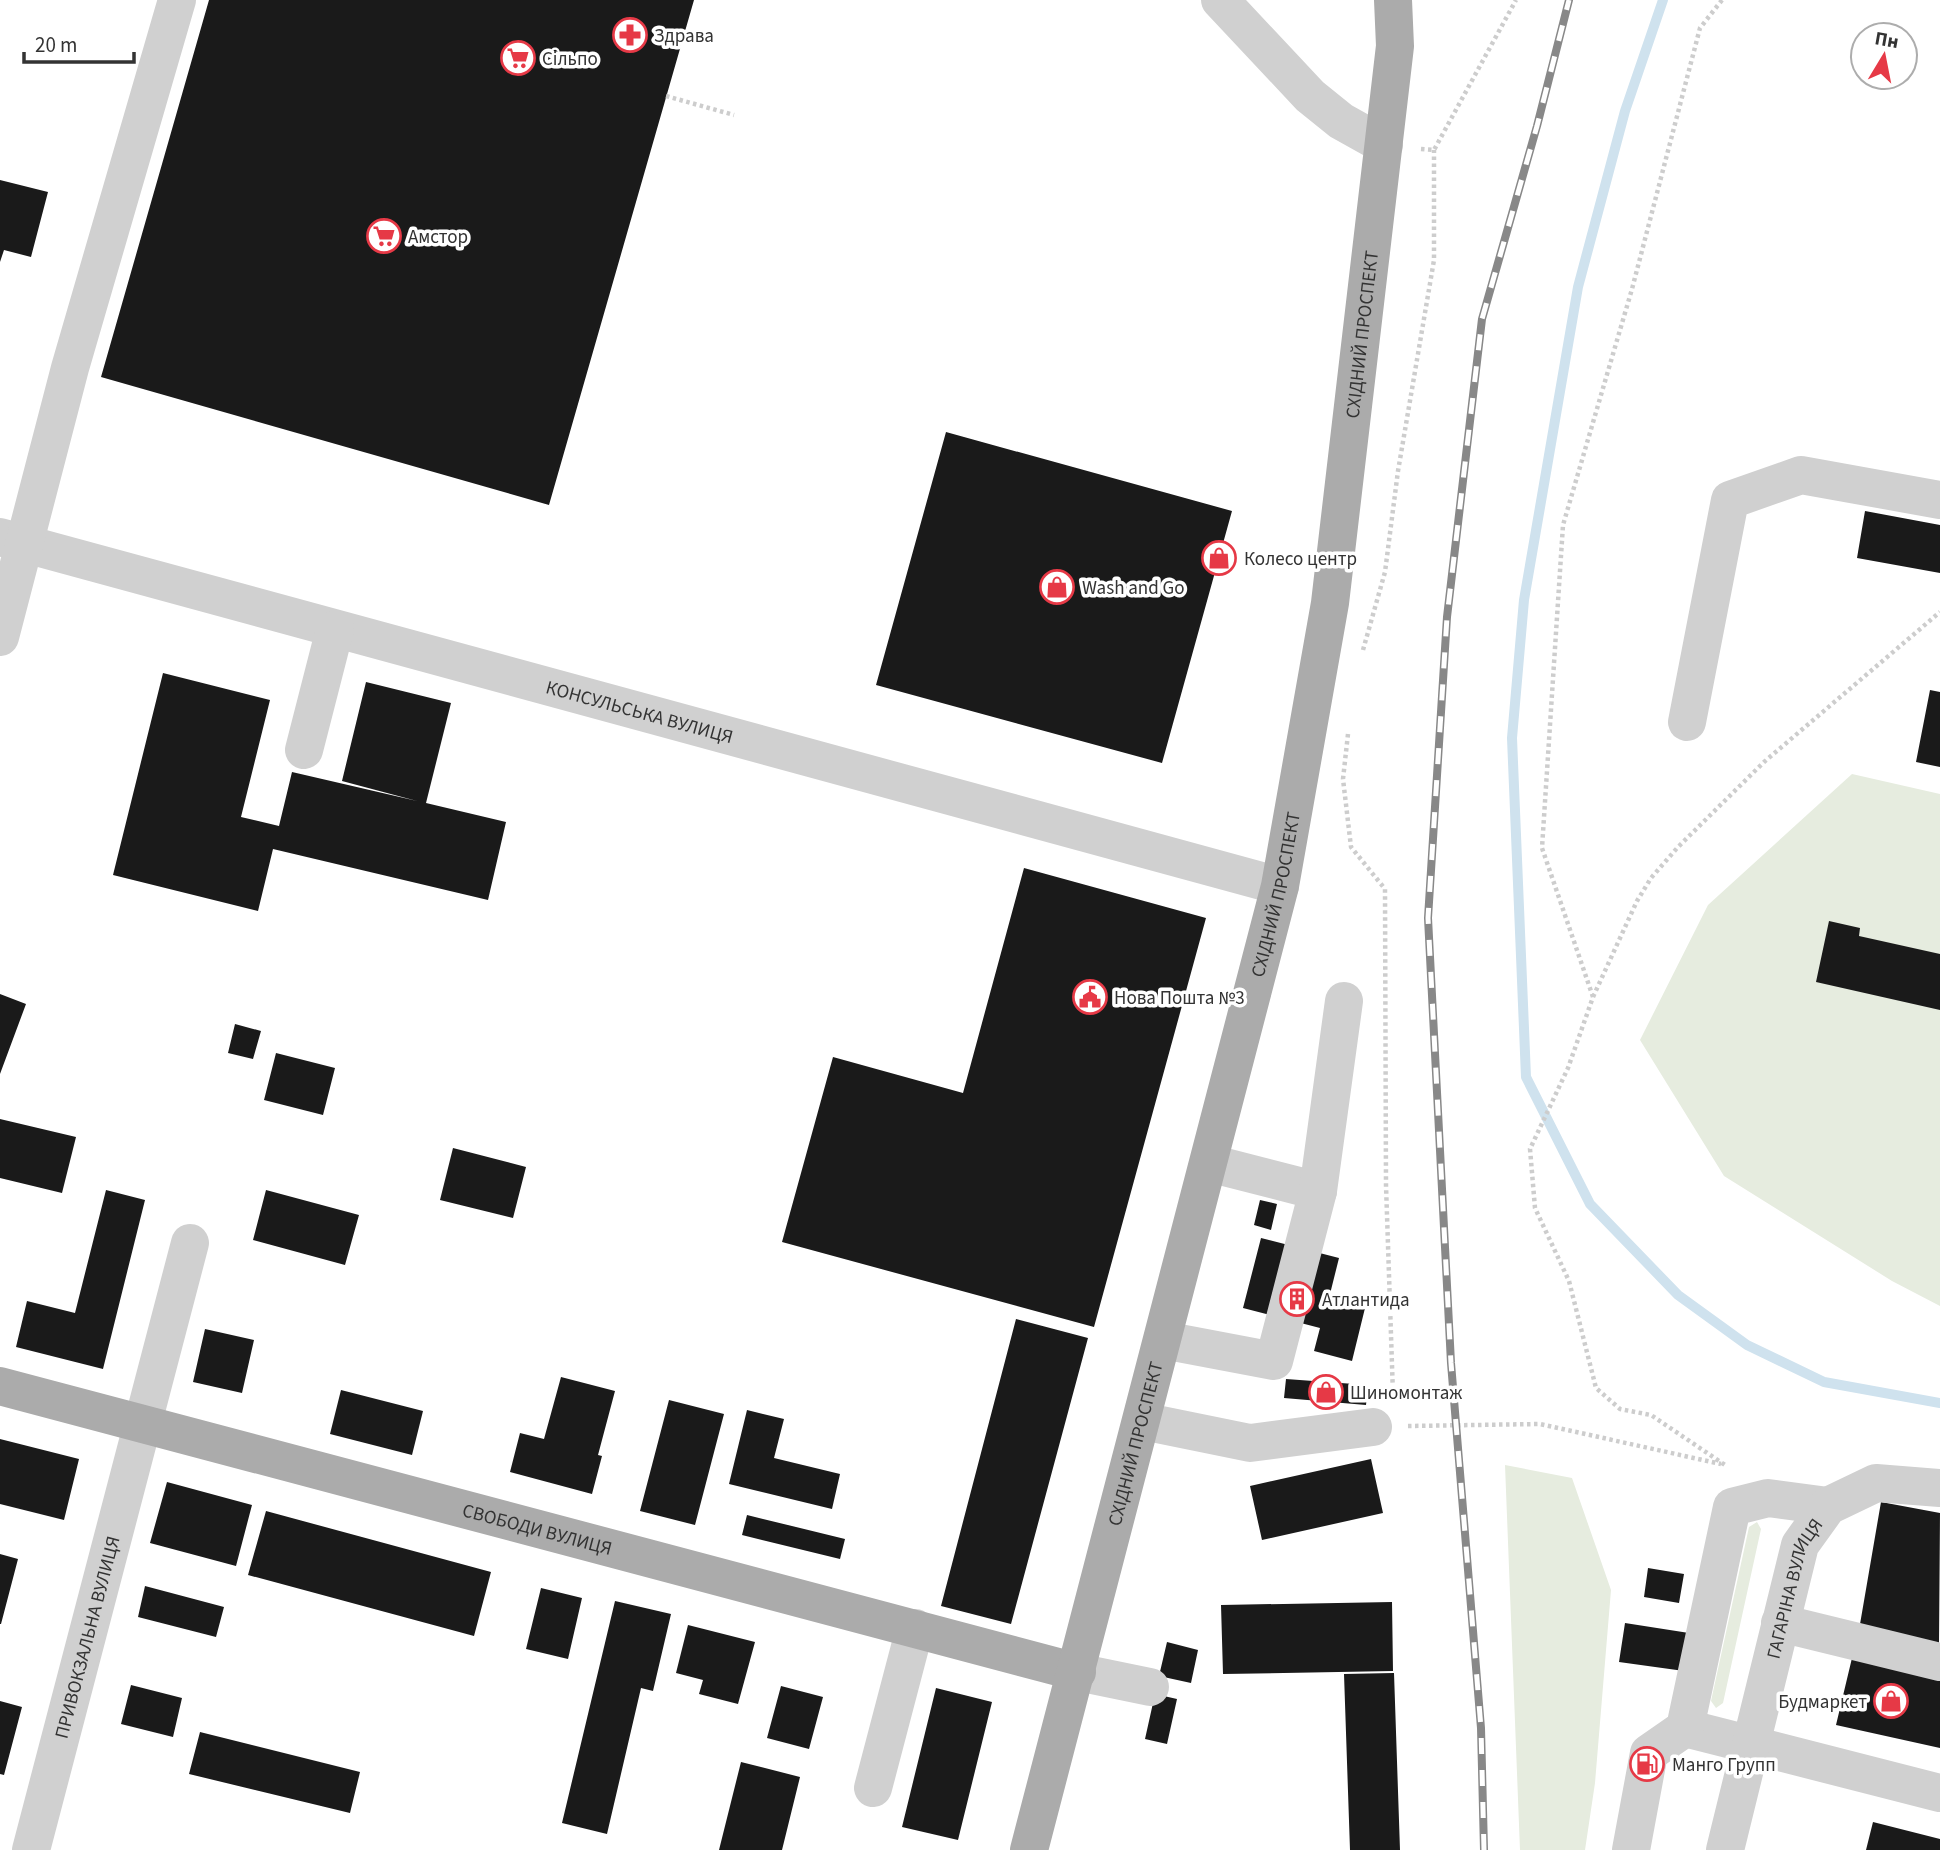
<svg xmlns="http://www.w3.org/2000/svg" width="1940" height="1850" viewBox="0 0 1940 1850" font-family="'Source Sans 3',sans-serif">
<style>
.green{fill:#e6ecdf}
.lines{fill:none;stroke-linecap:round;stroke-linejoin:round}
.stream{stroke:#cfe2ee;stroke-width:10}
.building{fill:#1a1a1a}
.path{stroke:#cdcdcd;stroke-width:4.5;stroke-dasharray:3.5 3.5;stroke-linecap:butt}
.minor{stroke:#d0d0d0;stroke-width:38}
.major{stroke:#ababab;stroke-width:38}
.rail-casing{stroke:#888;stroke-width:8}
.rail{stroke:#fff;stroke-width:5;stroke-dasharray:16;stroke-linecap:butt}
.labels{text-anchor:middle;stroke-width:7;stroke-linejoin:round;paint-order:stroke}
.poi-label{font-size:19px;fill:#333;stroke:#fff;text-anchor:start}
.street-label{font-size:19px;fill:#333;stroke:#fff}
</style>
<rect width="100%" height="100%" fill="#fff"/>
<!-- green -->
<path class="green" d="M1852 774 1940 794V1306L1892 1281 1724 1176 1640 1040 1708 905Z
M1505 1465 1572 1478 1611 1590 1595 1783 1585 1850H1520Z
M1757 1522 1761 1529 1723 1703 1716 1708 1711 1701 1749 1527Z"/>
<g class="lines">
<!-- stream -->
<path class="stream" d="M1663 0 1625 111 1578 287 1524 600 1512 738 1526 1077 1590 1204 1678 1295 1747 1345 1824 1382 1940 1403"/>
</g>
<!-- building -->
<path class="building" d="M209 0H694L549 505 101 377Z
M0 180 48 192 31 257 4 250 0 262Z
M946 432 1232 511 1162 763 876 685Z
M1865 511 1940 525V573L1857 558Z
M163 673 270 700 241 817 279 826 292 772 417 801 342 781 366 682 451 703 426 803 506 822 488 900 273 849 258 911 113 875Z
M1930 690 1940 692V767L1916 762Z
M1024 868 1206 918 1094 1327 782 1242 833 1057 963 1093Z
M1829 921 1860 928 1859 936 1940 954V1010L1816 982Z
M0 994 26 1004 0 1074Z
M235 1024 261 1031 253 1059 228 1053Z
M276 1053 335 1068 323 1115 264 1100Z
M0 1119 76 1137 62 1193 0 1178Z
M453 1148 526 1167 513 1218 440 1200Z
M106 1190 145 1200 103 1369 16 1347 27 1301 75 1313Z
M266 1190 359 1215 345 1265 253 1240Z
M1260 1200 1277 1204 1271 1230 1254 1225Z
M1261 1238 1339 1258 1330 1294 1366 1304 1352 1361 1314 1351 1320 1328 1243 1308Z
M1016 1319 1088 1338 1011 1624 941 1606Z
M205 1329 254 1340 242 1393 193 1382Z
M561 1377 615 1391 598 1455 602 1456 592 1494 510 1472 520 1433 544 1439Z
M1286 1379 1368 1385 1366 1405 1284 1398Z
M341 1390 423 1411 412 1455 330 1434Z
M669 1400 724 1414 695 1525 640 1511Z
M747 1410 784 1419 774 1458 840 1474 832 1509 729 1484Z
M0 1439 79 1459 64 1520 0 1504Z
M1371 1459 1383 1513 1262 1540 1250 1486Z
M167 1482 252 1505 236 1566 150 1543Z
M1881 1502 1940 1513 1939 1644 1859 1630Z
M266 1511 491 1572 474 1636 248 1575Z
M747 1515 845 1539 840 1559 742 1535Z
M0 1554 18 1559 1 1624H0Z
M1648 1568 1684 1574 1679 1603 1644 1597Z
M145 1586 224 1607 216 1637 138 1617Z
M541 1588 582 1598 568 1659 526 1649Z
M615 1601 671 1614 653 1691 641 1688 607 1834 562 1823Z
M1392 1602 1393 1671 1223 1674 1221 1605Z
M1625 1623 1689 1633 1684 1671 1619 1662Z
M688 1625 755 1642 738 1704 699 1694 703 1680 676 1673Z
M1167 1642 1198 1650 1191 1683 1159 1676Z
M1852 1658 1940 1678V1748L1836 1725Z
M1394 1673 1400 1850H1350L1344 1674Z
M131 1685 182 1698 173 1737 121 1724Z
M781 1686 823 1697 809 1749 767 1738Z
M936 1688 992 1702 958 1840 902 1827Z
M1155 1694 1177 1699 1167 1744 1145 1739Z
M0 1701 22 1707 4 1775 0 1774Z
M200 1732 360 1772 350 1813 189 1774Z
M741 1762 800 1777 782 1850H719Z
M1873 1822 1940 1839V1850H1866Z"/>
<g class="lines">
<!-- path -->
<path class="path" d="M1722 0 1700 28 1632 289 1563 525 1542 848 1593 997 1568 1068 1530 1149 1535 1208 1569 1281 1596 1388 1620 1409 1651 1415 1725 1465
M666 96 734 115
M1421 149 1434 150 1516 0
M1363 650 1385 572 1398 471 1434 260V150
M1348 734 1343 779 1351 847 1385 889 1386 1185 1393 1395
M1593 997 1637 901 1651 878 1678 847 1764 762 1940 612
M1408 1426 1540 1424 1721 1464"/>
<!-- minor -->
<g class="minor">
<path d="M1220 0 1310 96 1341 121 1384 145"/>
<path id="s1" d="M0 537 1280 886"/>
<path d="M0 637 70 368 177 0"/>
<path d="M1687 722 1730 500 1801 475 1940 500"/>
<path d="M304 750 335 629"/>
<path d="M1209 1163 1318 1191"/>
<path d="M1163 1340 1274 1361 1318 1191 1344 1001"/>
<path d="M1142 1421 1250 1443 1373 1427"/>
<path d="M1780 1623 1940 1662"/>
<path d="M1077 1672 1150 1687"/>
<path d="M1685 1728 1940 1793"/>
<path d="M873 1788 915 1628"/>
<path id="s2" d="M31 1850 190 1243"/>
<path d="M1631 1850 1649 1753 1685 1728 1732 1507 1768 1498 1828 1506"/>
<path id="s3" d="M1725 1850 1800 1545 1828 1506 1876 1483 1940 1488"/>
</g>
<!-- major -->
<g class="major">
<path id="s4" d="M0 1386 1077 1672"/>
<path id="s5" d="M1029 1850 1280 886 1330 603 1395 46 1393 0"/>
</g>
<!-- rail casing -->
<g class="rail-casing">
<path id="rail" d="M1484 1850 1481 1728 1451 1363 1428 918 1447 617 1482 319 1537 126 1569 0"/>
</g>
<!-- rail -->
<use href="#rail" class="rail"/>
</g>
<!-- icons -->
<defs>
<g id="pharmacy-ring" transform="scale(1.75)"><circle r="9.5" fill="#fff" stroke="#e63946" stroke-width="1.5"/><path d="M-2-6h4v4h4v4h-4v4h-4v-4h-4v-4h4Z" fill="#e63946"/></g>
<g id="supermarket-ring" transform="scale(1.75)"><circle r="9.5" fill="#fff" stroke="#e63946" stroke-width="1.5"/><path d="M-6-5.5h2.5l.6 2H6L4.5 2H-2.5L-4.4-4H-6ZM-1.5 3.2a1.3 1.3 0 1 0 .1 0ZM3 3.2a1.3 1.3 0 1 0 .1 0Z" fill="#e63946"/></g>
<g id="shop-ring" transform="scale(1.75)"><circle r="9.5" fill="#fff" stroke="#e63946" stroke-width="1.5"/><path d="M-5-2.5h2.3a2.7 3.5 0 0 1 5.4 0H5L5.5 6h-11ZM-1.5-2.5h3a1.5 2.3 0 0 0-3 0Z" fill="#e63946"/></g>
<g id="civic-ring" transform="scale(1.75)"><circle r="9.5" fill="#fff" stroke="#e63946" stroke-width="1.5"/><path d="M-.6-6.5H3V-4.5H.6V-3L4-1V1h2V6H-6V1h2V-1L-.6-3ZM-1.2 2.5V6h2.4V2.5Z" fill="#e63946"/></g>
<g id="building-ring" transform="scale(1.75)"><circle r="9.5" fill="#fff" stroke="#e63946" stroke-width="1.5"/><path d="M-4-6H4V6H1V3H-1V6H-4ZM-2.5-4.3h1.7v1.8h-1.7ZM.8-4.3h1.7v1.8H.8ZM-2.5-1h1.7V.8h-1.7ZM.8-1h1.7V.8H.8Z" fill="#e63946"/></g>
<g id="fuel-ring" transform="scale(1.75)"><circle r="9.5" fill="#fff" stroke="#e63946" stroke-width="1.5"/><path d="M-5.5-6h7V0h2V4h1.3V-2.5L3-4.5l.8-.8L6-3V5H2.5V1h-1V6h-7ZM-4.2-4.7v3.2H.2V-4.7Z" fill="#e63946"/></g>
</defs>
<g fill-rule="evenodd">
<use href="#pharmacy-ring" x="630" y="35"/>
<use href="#supermarket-ring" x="518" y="58"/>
<use href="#supermarket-ring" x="384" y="236"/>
<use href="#shop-ring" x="1219" y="558"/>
<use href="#shop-ring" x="1057" y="587"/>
<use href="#civic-ring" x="1090" y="997"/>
<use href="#building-ring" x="1297" y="1299"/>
<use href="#shop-ring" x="1326" y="1392"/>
<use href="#shop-ring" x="1891" y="1701"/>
<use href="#fuel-ring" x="1647" y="1764"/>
</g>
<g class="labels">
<!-- poi labels -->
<g class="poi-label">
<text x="654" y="42">Здрава</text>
<text x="542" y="65">Сільпо</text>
<text x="408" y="243">Амстор</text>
<text x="1244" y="565">Колесо центр</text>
<text x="1082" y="594">Wash and Go</text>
<text x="1114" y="1004">Нова Пошта №3</text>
<text x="1322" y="1306">Атлантида</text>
<text x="1350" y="1399">Шиномонтаж</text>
<text x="1867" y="1708" text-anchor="end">Будмаркет</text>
<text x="1672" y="1771">Манго Групп</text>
</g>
<!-- street labels -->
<g class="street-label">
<text dy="7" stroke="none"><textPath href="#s5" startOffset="1554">СХІДНИЙ ПРОСПЕКТ</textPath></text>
<text dy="7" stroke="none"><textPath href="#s1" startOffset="663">КОНСУЛЬСЬКА ВУЛИЦЯ</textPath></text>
<text dy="7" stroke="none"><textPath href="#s5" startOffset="987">СХІДНИЙ ПРОСПЕКТ</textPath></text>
<text dy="7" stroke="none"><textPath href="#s5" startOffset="420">СХІДНИЙ ПРОСПЕКТ</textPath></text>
<text dy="7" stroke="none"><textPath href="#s4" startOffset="556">СВОБОДИ ВУЛИЦЯ</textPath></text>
<text dy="7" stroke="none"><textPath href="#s3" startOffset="271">ГАГАРІНА ВУЛИЦЯ</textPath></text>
<text dy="7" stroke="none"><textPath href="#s2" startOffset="220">ПРИВОКЗАЛЬНА ВУЛИЦЯ</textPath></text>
</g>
</g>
<!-- north arrow -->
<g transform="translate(1884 56) rotate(10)"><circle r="33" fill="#ffffff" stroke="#adadad" stroke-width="2"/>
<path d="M0-5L12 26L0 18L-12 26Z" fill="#e63946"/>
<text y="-10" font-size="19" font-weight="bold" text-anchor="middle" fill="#333333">Пн</text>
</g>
<!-- scale -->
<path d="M24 52v10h110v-10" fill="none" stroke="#333333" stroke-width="3.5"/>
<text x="35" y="52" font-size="21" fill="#333333" stroke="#ffffff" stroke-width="5" paint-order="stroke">20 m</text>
</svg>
